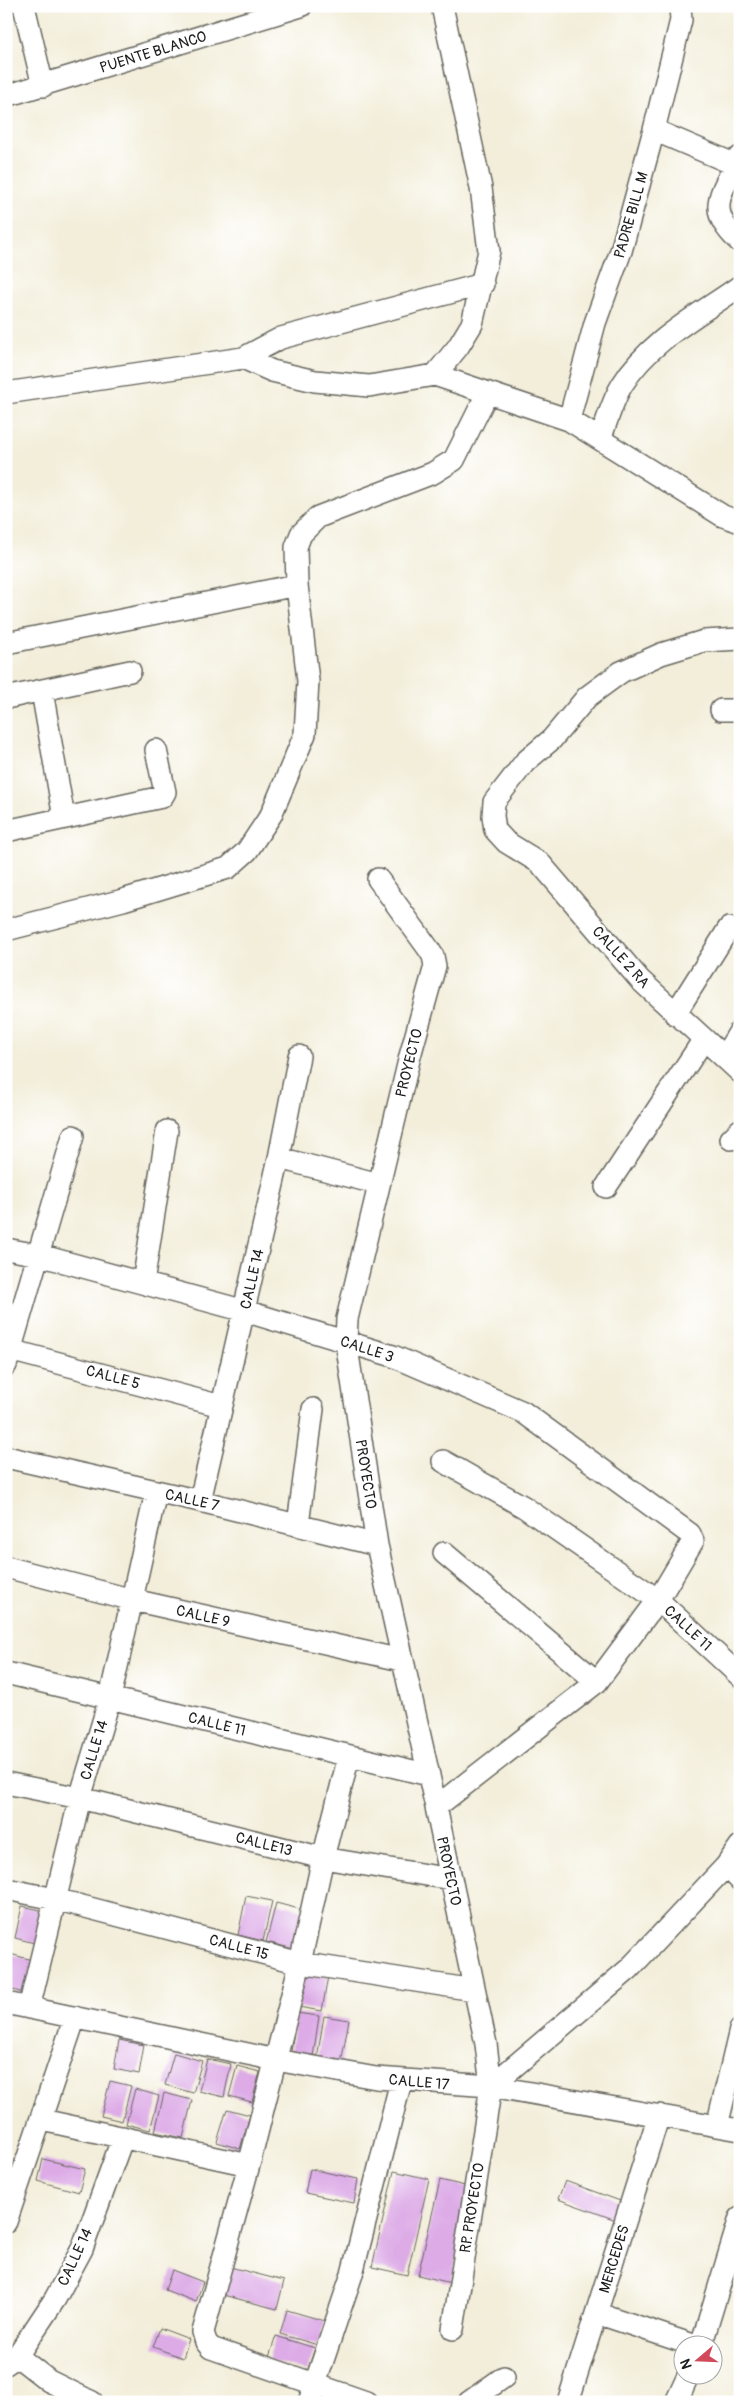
<svg xmlns="http://www.w3.org/2000/svg" width="746" height="2408" viewBox="0 0 746 2408" font-family="Pangolin,sans-serif">
<style>
.building{fill:#ddace7}
.lines{fill:none;stroke-linecap:round;stroke-linejoin:round}
.minor-casing{stroke:#67665e;stroke-width:24}
.minor{stroke:#fff;stroke-width:21}
.labels{text-anchor:middle;stroke-width:5;stroke-linejoin:round;paint-order:stroke}
.street-label{font-size:15px;fill:#1c1c1c;stroke:#fff}
</style>
<rect width="100%" height="100%" fill="#fff"/>
<filter id="ink" filterUnits="userSpaceOnUse"><feTurbulence type="fractalNoise" baseFrequency=".02" numOctaves="2"/><feDisplacementMap in="SourceGraphic" scale="10" xChannelSelector="R" yChannelSelector="G"/><feConvolveMatrix kernelMatrix="1 2 1 2 8 2 1 2 1" color-interpolation-filters="sRGB"/></filter>
<filter id="wash" filterUnits="userSpaceOnUse"><feTurbulence type="fractalNoise" baseFrequency=".0096" numOctaves="4" result="noise"/><feDisplacementMap in="SourceGraphic" scale="20" xChannelSelector="R" yChannelSelector="G"/><feGaussianBlur stdDeviation="1.12" result="paint"/><feColorMatrix in="noise" values="0 0 0 0 0 0 0 0 0 0 0 0 0 0 0 0 0 1.4 0 .05"/><feComposite in="paint" operator="in"/></filter>
<g filter="url(#wash)">
<rect width="100%" height="100%" fill="#f3eeda"/>
<g id="blocks">
<!-- building -->
<path class="building" d="M246 1896 272 1901 263 1941 238 1935Z
M276 1903 303 1910 294 1949 266 1942Z
M22 1906 45 1911 38 1944 15 1938Z
M10 1954 36 1961 27 1994 6 1988V1967Z
M304 1972 328 1976 322 2011 298 2007Z
M296 2013 319 2016 313 2057 291 2053Z
M324 2016 349 2020 341 2063 317 2059Z
M119 2040 144 2045 139 2074 114 2069Z
M174 2053 202 2061 193 2093 165 2085Z
M207 2059 231 2064 224 2097 199 2091Z
M237 2066 260 2072 252 2102 229 2096Z
M110 2081 131 2086 122 2121 101 2116Z
M135 2089 159 2096 150 2130 126 2124Z
M164 2093 192 2100 183 2138 155 2132Z
M227 2109 250 2115 240 2149 217 2142Z
M43 2159 85 2169 79 2192 38 2181Z
M310 2169 358 2179 354 2203 305 2193Z
M394 2171 429 2179 407 2275 372 2267Z
M440 2180 473 2188 451 2283 418 2275Z
M565 2181 623 2202 616 2220 558 2199Z
M230 2267 284 2281 277 2309 223 2295Z
M172 2270 203 2282 196 2302 165 2290Z
M287 2310 325 2321 318 2345 280 2334Z
M160 2328 189 2339 183 2358 153 2347Z
M276 2336 315 2348 307 2372 268 2360Z"/>
</g>
</g>
<g filter="url(#ink)">
<use href="#blocks" fill-opacity="0" stroke="#67665e" stroke-width="1"/>
<g class="lines">
<!-- minor casing -->
<g class="minor-casing">
<path id="minor" d="M24 6 43 86
M6 96 301 6
M654 130 736 165
M740 157C721 193 704 210 740 242
M243 358 281 338 483 284
M435 375 458 347 472 324 489 251 481 188 442 6
M6 393 243 358 272 371 315 381 369 386 435 375 569 420 723 516 740 522
M569 420 595 323 621 251 654 130 681 20 680 6
M600 439C607 422 612 401 622 385 649 341 699 315 740 286
M740 639 704 641 661 654 621 672 587 697 552 739 525 762 494 802 493 816 495 830 506 842 540 863 640 980 740 1072
M6 643 297 585
M42 691 64 818
M6 698 130 671
M721 710H740
M6 831 162 797 165 792 156 750
M378 879 428 948 433 956 435 966 410 1056 347 1319 346 1341 377 1545 436 1807 486 2044 491 2086 453 2329
M6 930 123 900 228 868 247 851 271 815 305 734 308 681 297 585 296 547 301 534 318 517 433 473 454 460 487 394
M675 1014 729 928
M724 1057 740 1031
M731 1139 740 1130
M279 1158 379 1184
M606 1187 704 1039
M6 1249 39 1255 245 1311 393 1356 523 1412 690 1534 693 1541 658 1600 597 1682 436 1807
M143 1283 167 1131
M6 1349 221 1406
M6 1365 73 1136
M6 1457 200 1501 377 1545
M443 1461 524 1507 658 1600 740 1676
M200 1501 279 1158 299 1056
M298 1525 313 1409
M444 1553 597 1682
M6 1567 133 1600 401 1660
M6 1673 429 1775
M349 1756 323 1858 300 1963 249 2165 203 2332 206 2342 211 2348 366 2402
M6 1783 80 1798 323 1858 451 1879
M726 1866 740 1880
M6 1889 55 1899 300 1963 474 1990
M6 2003 276 2060 376 2078 491 2086 740 2130
M29 2008 80 1798 110 1698 156 1492
M491 2086 629 1969 726 1866 740 1846
M42 2120 249 2165
M717 2126 740 2030
M6 2222 75 2017
M597 2313 696 2346
M701 2346 740 2218
M17 2356 49 2381 92 2402
M6 2364 17 2356 55 2299 82 2249 123 2137
M309 2402 352 2274 401 2081
M469 2402 504 2377
M568 2402 659 2115
M676 2402 688 2376"/>
</g>
<!-- minor -->
<use href="#minor" class="minor"/>
</g>
</g>
<g class="labels">
<!-- street labels -->
<g class="street-label">
<text transform="translate(153 52) rotate(-17)" y="5">PUENTE BLANCO</text>
<text transform="translate(631 215) rotate(-74)" y="5">PADRE BILL M</text>
<text transform="translate(621 957) rotate(48)" y="5">CALLE 2 RA</text>
<text transform="translate(409 1063) rotate(-76)" y="5">PROYECTO</text>
<text transform="translate(252 1279) rotate(-77)" y="5">CALLE 14</text>
<text transform="translate(367 1349) rotate(18)" y="5">CALLE 3</text>
<text transform="translate(113 1377) rotate(15)" y="5">CALLE 5</text>
<text transform="translate(366 1474) rotate(81)" y="5">PROYECTO</text>
<text transform="translate(192 1500) rotate(13)" y="5">CALLE 7</text>
<text transform="translate(203 1616) rotate(13)" y="5">CALLE 9</text>
<text transform="translate(688 1628) rotate(43)" y="5">CALLE 11</text>
<text transform="translate(217 1724) rotate(14)" y="5">CALLE 11</text>
<text transform="translate(94 1750) rotate(-73)" y="5">CALLE 14</text>
<text transform="translate(264 1844) rotate(14)" y="5">CALLE13</text>
<text transform="translate(449 1871) rotate(78)" y="5">PROYECTO</text>
<text transform="translate(239 1947) rotate(15)" y="5">CALLE 15</text>
<text transform="translate(419 2082) rotate(5)" y="5">CALLE 17</text>
<text transform="translate(472 2208) rotate(-81)" y="5">RP. PROYECTO</text>
<text transform="translate(75 2257) rotate(-65)" y="5">CALLE 14</text>
<text transform="translate(614 2259) rotate(-73)" y="5">MERCEDES</text>
</g>
</g>
<!-- margin -->
<rect width="746" height="2408" fill="none" stroke="#fff" stroke-width="25"/>
<!-- north arrow -->
<g transform="translate(698 2360) rotate(251)"><circle r="24" fill="#ffffff" stroke="#a4a4a4"/>
<path d="M0-4L9 19L0 12L-9 19Z" fill="#d1495b"/>
<text y="-8" font-size="14" font-weight="bold" text-anchor="middle" fill="#1c1c1c">N</text>
</g>
</svg>
